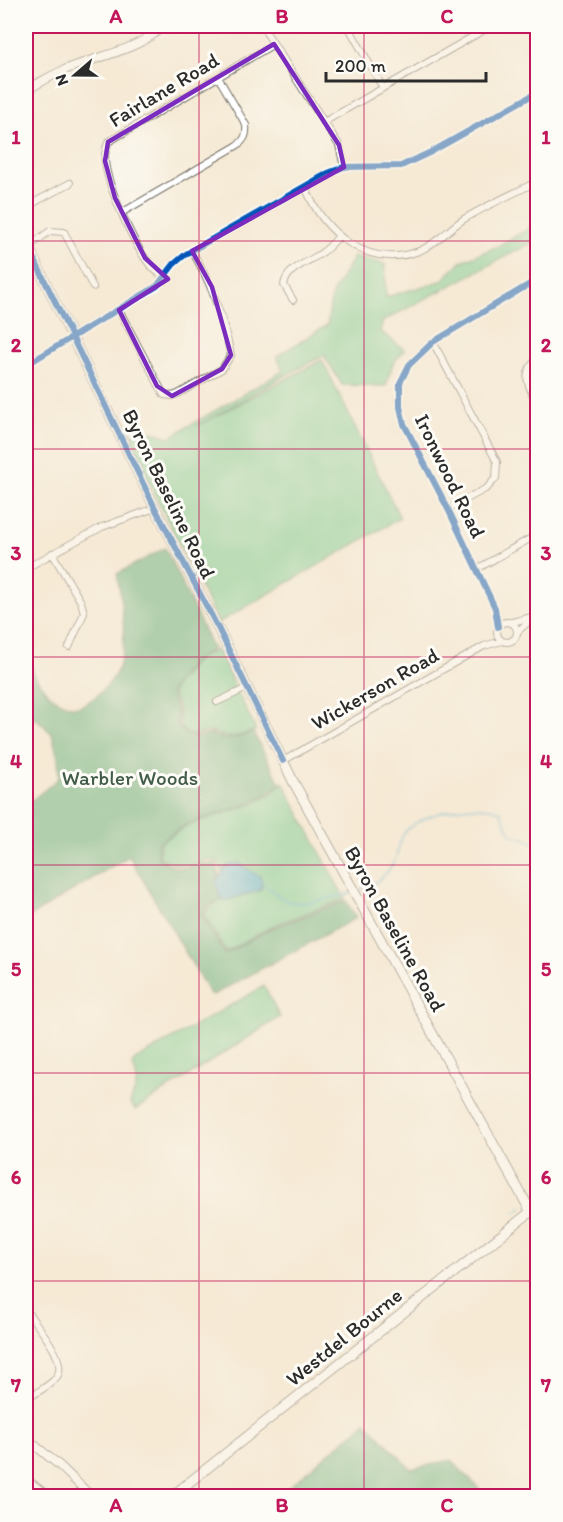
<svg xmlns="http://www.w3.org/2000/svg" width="563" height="1522" viewBox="0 0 563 1522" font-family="Itim,sans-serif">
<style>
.green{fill:#77cd92;stroke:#517c5e;stroke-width:1.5}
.forest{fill:#61b07c;stroke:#466e54;stroke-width:1.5}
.water{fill:#4daecc;stroke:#3c6c7c;stroke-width:1.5}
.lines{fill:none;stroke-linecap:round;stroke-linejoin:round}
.stream{stroke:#4daecc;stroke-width:1.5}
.minor-casing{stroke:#726e66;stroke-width:8}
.tertiary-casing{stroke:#726e66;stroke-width:10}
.secondary-casing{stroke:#726e66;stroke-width:11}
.minor{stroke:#fff;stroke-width:6}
.tertiary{stroke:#fff;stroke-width:8}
.secondary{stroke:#fff;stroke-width:9}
.cycleway-casing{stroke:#fdfcf7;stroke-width:10}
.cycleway{stroke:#0057b8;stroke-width:6}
.marked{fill:none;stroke:#7b2cbf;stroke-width:4.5;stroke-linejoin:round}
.grid{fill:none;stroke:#c2185b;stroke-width:1.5;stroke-opacity:0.55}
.labels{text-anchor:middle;stroke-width:6;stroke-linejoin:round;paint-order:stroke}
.street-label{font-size:21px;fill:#2b2b2b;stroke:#fdfcf7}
.park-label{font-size:21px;fill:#425c4a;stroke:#fdfcf7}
.neatline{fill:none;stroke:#c2185b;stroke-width:2}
.grid-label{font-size:20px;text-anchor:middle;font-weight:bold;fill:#c2185b}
</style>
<rect width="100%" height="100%" fill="#fdfcf7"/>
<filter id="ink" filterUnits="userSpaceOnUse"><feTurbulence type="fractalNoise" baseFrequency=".0167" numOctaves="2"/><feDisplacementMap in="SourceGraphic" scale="12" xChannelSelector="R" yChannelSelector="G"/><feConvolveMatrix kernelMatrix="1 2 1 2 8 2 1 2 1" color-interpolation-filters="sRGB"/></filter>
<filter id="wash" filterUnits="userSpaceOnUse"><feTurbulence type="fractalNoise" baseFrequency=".008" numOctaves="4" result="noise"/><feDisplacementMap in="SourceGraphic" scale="24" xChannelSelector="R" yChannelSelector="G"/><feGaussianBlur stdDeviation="1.35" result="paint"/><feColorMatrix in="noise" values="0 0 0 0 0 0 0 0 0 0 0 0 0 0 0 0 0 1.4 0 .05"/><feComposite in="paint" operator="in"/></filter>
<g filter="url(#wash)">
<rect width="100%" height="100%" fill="#f5ead5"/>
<!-- green -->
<path class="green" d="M537 224V240L383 321 380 331 405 350 393 363 386 386 342 385 324 355 286 375 197 426 322 360 400 518 218 623 127 438 142 429 170 437 283 371 277 356 327 325 332 294 354 256 385 264 386 297 441 281 462 261 496 247Z
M217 650 256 730C238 736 229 742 211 731L197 735H188L179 726C181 713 177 704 172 693L177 682 199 658Z
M283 782 345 899 272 926 226 952 204 915C208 907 216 901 225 900L222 872 219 863 208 859C185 868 182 868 159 857L160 843 188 825 253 804 272 793Z
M264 986 280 1017 135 1110 130 1103C136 1089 140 1079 132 1065L135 1060Z"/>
<!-- forest -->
<path class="forest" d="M165 548 213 649C195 659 180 675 170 693 175 705 179 714 177 726 190 739 194 739 211 734 226 743 237 738 253 732L280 783 270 792 251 803 187 824 158 843V858C164 861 172 868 179 868 195 870 202 859 217 865L223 900C214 899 205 907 202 915L225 954 272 928 346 901 356 918 211 996 129 856 26 919V805L59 778 58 758 52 734 37 719 26 720V651C30 673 46 700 71 706 88 710 113 682 119 667 128 644 122 598 117 574Z
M366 1422 411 1469 451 1460 486 1496H278Z"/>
<!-- water -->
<path class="water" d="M238 863C247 866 251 874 260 876L262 883 261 890 224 901 219 894 216 881 227 866Z"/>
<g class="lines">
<!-- stream -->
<path class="stream" d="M538 777V795
M538 804 536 816 538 826
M262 883 286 901 298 903 313 902 352 893
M359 890C377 884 391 873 397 854 399 847 400 838 405 832 423 812 476 801 500 811L511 834 529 840 538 845
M529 1202 538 1195
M515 1213 523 1207"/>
</g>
</g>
<g filter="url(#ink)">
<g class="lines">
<!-- minor casing -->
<g class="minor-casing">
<path id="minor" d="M262 26 339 145 344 167
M348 26 383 88
M324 122 491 26
M305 186C323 233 368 270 419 251 437 244 448 229 464 219 487 205 513 194 538 181
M26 207 70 183
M123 212 238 145C245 139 247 135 246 125L218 77
M28 247 50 231 64 232 93 287
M164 277C159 273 154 270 150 265 134 246 107 185 105 161 104 154 106 148 108 142L274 44
M293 300 284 285C287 268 307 263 320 254 328 249 333 243 338 237
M119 310 164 395 172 396 178 394 222 369 231 355C223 318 212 283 192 251
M433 342 497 462 496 478 487 488 448 509
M538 358C520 374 528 386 538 404
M26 365 157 286 174 264 186 254 328 173 344 167 401 166 431 152 538 92
M52 553 81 602 84 613 69 647
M26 568 102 527 155 508
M477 569 538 534
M497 632a10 10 0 1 1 20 0a10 10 0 1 1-20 0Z
M512 622 532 617
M498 627 495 608 448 509 404 424 400 407V383L409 365 433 342 538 279
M518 631 538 614
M217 702 247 688
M283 761 484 646 502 641
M26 1310C36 1325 70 1361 56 1378 48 1387 35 1393 26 1400
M26 1478 49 1496"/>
</g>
<!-- tertiary casing -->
<g class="tertiary-casing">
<path id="tertiary" d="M26 90C38 84 50 76 62 71 96 56 136 52 163 26
M26 1438 60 1466 91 1496"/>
</g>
<!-- secondary casing -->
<g class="secondary-casing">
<path id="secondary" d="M26 242 155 508 218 628 293 781 531 1212
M172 1496 538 1206"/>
</g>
<!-- minor -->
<use href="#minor" class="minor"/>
<!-- tertiary -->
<use href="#tertiary" class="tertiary"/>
<!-- secondary -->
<use href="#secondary" class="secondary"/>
<!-- cycleway casing -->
<g class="cycleway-casing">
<path id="cycleway" d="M26 242 155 508 218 628 283 761
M26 365 157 286 174 264 186 254 328 173 344 167 401 166 431 152 538 92
M498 627 495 608 448 509 404 424 400 407V383L409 365 433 342 538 279"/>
</g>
<!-- cycleway -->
<use href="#cycleway" class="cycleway"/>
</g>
</g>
<!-- marked area -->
<path d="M0 0H563V1522H0ZM274 44 339 145 344 167 192 251 212 287 231 355 222 369 172 396 157 386 119 310 168 279 145 258 115 198 105 161 108 142Z" fill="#f5ead5" fill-opacity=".55" fill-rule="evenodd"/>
<path class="marked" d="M274 44 339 145 344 167 192 251 212 287 231 355 222 369 172 396 157 386 119 310 168 279 145 258 115 198 105 161 108 142Z"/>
<!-- grid -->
<path class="grid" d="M199 26V1496M364 26V1496M26 241H538M26 449H538M26 657H538M26 865H538M26 1073H538M26 1281H538"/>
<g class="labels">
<!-- street labels -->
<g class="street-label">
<text transform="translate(164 90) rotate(-31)" y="7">Fairlane Road</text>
<text transform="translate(450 476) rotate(64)" y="7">Ironwood Road</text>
<text transform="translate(169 494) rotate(64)" y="7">Byron Baseline Road</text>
<text transform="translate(375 689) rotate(-30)" y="7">Wickerson Road</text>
<text transform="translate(395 929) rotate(61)" y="7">Byron Baseline Road</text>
<text transform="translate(344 1337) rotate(-39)" y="7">Westdel Bourne</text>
</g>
<!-- park labels -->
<g class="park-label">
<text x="130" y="785">Warbler Woods</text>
</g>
</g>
<!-- margin -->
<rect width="563" height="1522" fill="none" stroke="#fdfcf7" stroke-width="66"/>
<!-- north arrow -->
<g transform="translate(75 75) rotate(250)" stroke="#fdfcf7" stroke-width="4.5" paint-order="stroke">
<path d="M0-4.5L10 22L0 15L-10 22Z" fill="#2b2b2b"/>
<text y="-9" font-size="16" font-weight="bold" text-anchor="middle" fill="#2b2b2b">N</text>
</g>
<!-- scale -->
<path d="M326 72v9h160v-9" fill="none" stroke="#2b2b2b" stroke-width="3"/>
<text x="335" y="72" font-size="18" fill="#2b2b2b" stroke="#fdfcf7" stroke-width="4.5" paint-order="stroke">200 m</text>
<rect x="33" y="33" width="497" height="1456" class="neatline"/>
<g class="grid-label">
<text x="116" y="23">A</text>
<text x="282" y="23">B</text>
<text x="447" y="23">C</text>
<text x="16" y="144">1</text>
<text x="546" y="144">1</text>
<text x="16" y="352">2</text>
<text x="546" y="352">2</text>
<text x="16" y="560">3</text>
<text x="546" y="560">3</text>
<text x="16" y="768">4</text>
<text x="546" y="768">4</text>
<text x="16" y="976">5</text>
<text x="546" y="976">5</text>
<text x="16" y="1184">6</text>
<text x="546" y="1184">6</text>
<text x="16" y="1392">7</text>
<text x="546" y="1392">7</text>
<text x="116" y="1512">A</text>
<text x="282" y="1512">B</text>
<text x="447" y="1512">C</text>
</g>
</svg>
